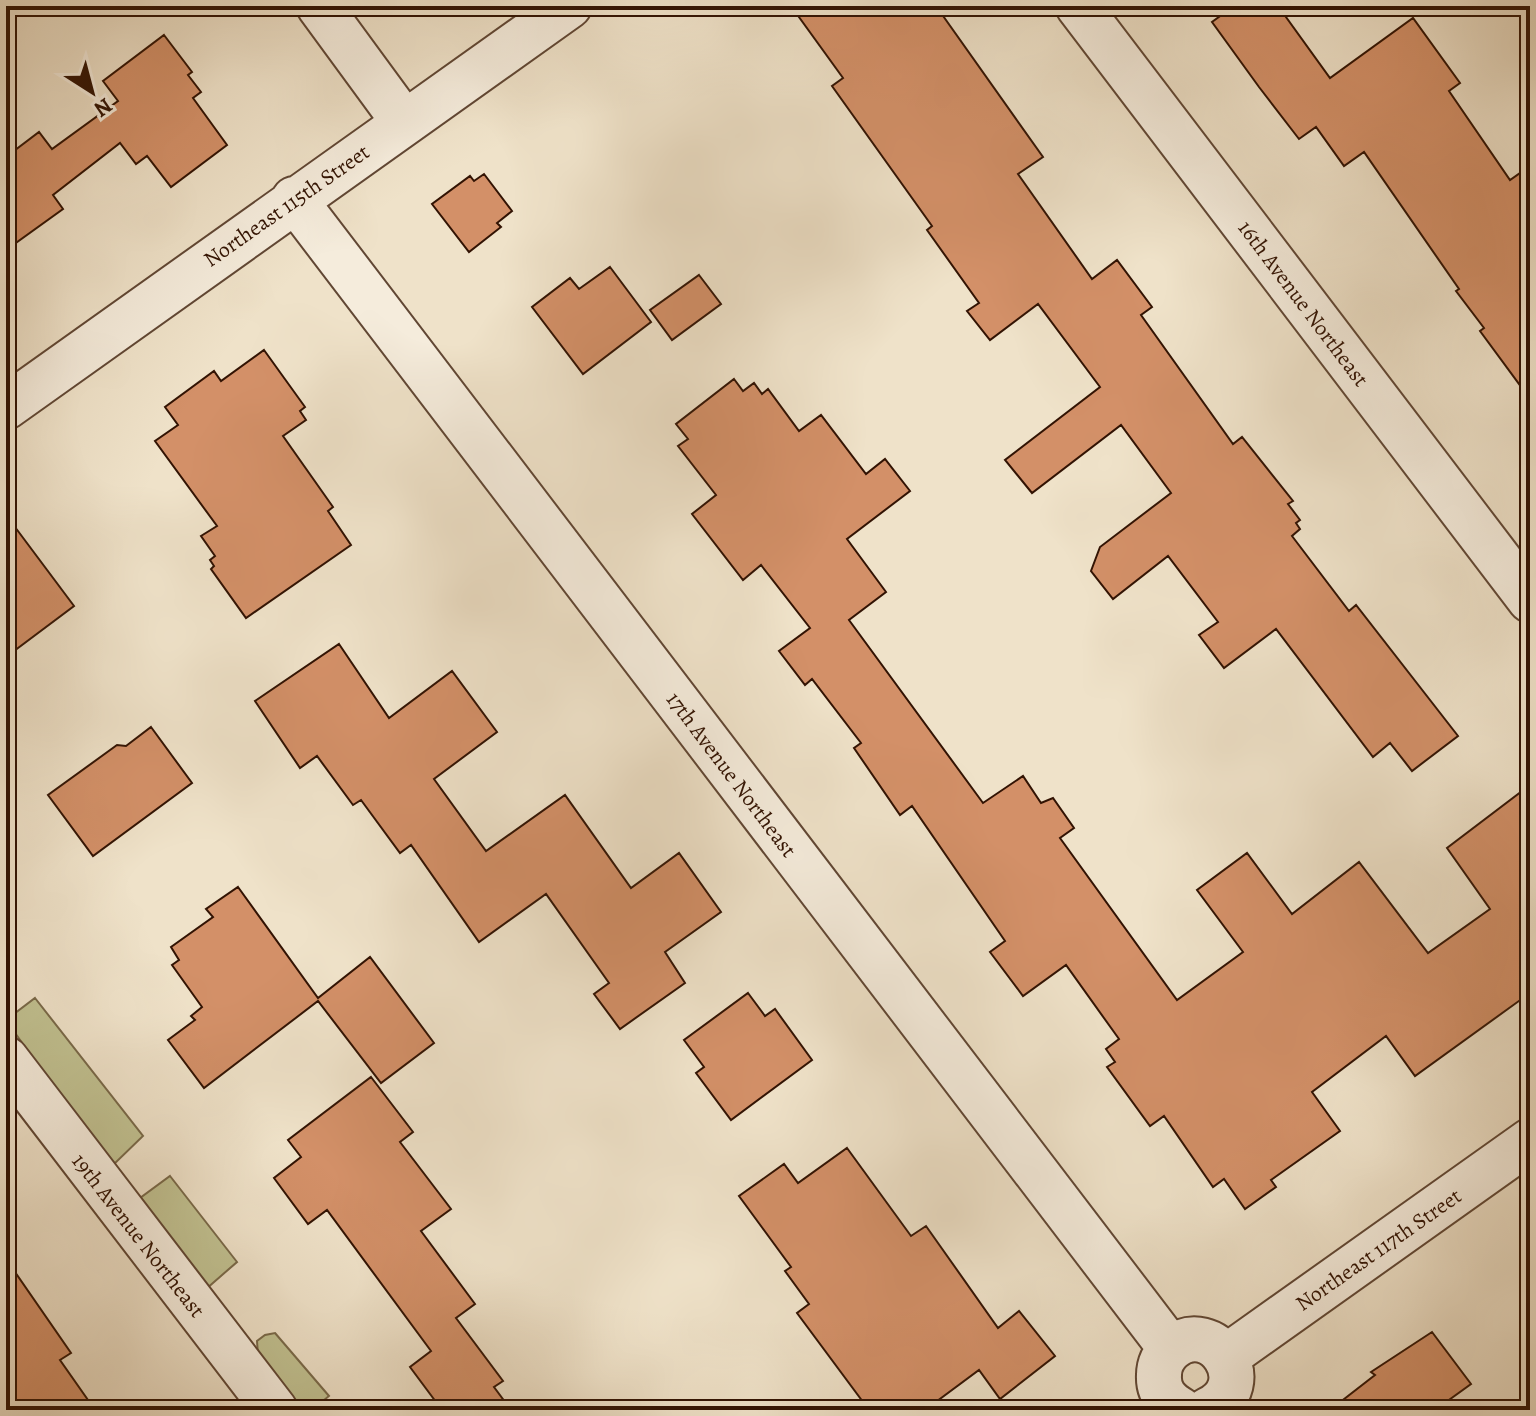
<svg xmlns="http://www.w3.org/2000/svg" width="1536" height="1416" viewBox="0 0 1536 1416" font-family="Alegreya,serif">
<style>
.green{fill:#c1c191;stroke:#7a6a4a;stroke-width:2}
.building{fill:#d39068;stroke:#321303;stroke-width:2}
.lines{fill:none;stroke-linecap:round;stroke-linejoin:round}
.minor-casing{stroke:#614734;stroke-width:48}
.minor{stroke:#f5ecdc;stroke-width:44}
.labels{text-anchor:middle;stroke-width:7;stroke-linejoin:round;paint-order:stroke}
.street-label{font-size:22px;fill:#321303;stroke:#f5ecdc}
</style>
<rect width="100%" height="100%" fill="#efe2c9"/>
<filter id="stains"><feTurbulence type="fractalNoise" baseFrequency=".0025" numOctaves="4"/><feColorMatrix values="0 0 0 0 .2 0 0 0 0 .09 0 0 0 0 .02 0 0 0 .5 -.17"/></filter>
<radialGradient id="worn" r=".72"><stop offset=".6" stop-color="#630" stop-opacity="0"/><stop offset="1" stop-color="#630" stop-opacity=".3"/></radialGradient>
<!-- green -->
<path class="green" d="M35 998 143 1136 110 1168 6 1020Z
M170 1176 237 1262 206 1289 136 1201Z
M275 1333 329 1396 312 1410H303L258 1355 257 1341 265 1335Z"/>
<!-- building -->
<path class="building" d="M791 6H936L1043 157 1018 174 1092 279 1117 260 1152 307 1141 315 1233 444 1242 437 1293 501 1288 504 1300 520 1296 523 1300 529 1292 536 1349 611 1356 605 1458 736 1412 771 1390 743 1373 757 1276 629 1224 668 1199 635 1218 622 1168 556 1113 599 1091 571 1100 547 1171 493 1121 425 1032 493 1005 460 1100 387 1038 304 990 340 967 311 979 303 927 230 932 226 832 86 843 78Z
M1234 6H1278L1330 78 1413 18 1460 83 1449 91 1510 180 1530 166V399L1480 331 1484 328 1456 291 1459 289 1364 152 1344 166 1316 127 1299 139 1259 87 1212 22Z
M164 35 192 72 188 75 201 92 193 98 227 145 171 187 147 156 136 164 120 143 53 195 63 209 6 250V157L39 132 52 149 118 101 103 81Z
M484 174 512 211 497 223 501 227 469 252 432 204 470 176 474 181Z
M610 267 651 322 583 374 532 307 570 278 579 289Z
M699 275 721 304 672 340 650 310Z
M264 350 305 407 300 411 306 420 283 436 333 507 328 511 351 545 246 618 211 569 214 566 210 560 215 556 201 536 217 526 155 441 178 425 165 407 214 371 221 381Z
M734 379 743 391 754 383 762 394 768 389 799 431 821 415 866 474 885 459 910 491 847 539 886 592 849 620 983 803 1023 776 1041 803 1053 798 1074 828 1060 838 1177 1000 1243 952 1197 890 1247 853 1292 914 1359 862 1428 953 1490 909 1447 848 1530 785V993L1415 1076 1386 1036 1312 1092 1340 1131 1271 1180 1276 1187 1245 1209 1224 1179 1213 1187 1164 1116 1150 1126 1107 1067 1115 1062 1106 1049 1119 1039 1066 965 1023 996 990 952 1005 941 912 806 900 815 854 748 861 743 812 679 805 685 779 651 810 628 761 565 743 580 692 514 716 495 678 446 688 439 676 424Z
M6 515 74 606 6 657Z
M339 644 389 718 452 671 497 732 434 779 486 851 565 795 631 888 679 853 721 912 665 952 685 983 620 1029 594 994 609 983 546 894 479 942 411 845 400 853 361 800 353 805 317 756 300 768 255 701Z
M151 727 192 783 93 856 48 795 117 745 126 746Z
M238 887 318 998 370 957 434 1043 381 1083 318 1001 204 1088 168 1040 195 1020 191 1016 202 1007 172 965 179 960 171 947 213 917 206 909Z
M748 993 765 1016 775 1009 812 1060 731 1120 696 1073 704 1067 684 1040Z
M371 1077 413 1132 400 1142 451 1209 421 1231 475 1304 456 1318 503 1381 494 1387 511 1410H442L410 1367 431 1351 327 1210 308 1224 274 1178 301 1157 288 1140Z
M847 1148 911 1236 926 1226 998 1328 1019 1311 1055 1356 1000 1399 979 1370 925 1410H869L797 1313 809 1304 785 1271 791 1267 739 1196 784 1164 798 1183Z
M6 1259 71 1353 60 1360 95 1410H6Z
M1432 1332 1471 1384 1435 1410H1330L1375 1375 1371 1372Z"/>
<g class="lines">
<!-- minor casing -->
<g class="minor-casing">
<path id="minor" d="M319 6 404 122
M1078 6 1530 600
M294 199 1171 1349
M6 407 569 6
M6 1059 275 1410
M1226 1357 1530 1141
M1181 1410C1167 1402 1158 1392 1159 1375 1159 1364 1164 1355 1172 1348 1213 1315 1261 1385 1208 1410"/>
</g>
<!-- minor -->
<use href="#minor" class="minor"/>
</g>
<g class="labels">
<!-- street labels -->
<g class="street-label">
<text transform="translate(286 205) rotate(-35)" y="8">Northeast 115th Street</text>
<text transform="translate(1304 303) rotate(53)" y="8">16th Avenue Northeast</text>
<text transform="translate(732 774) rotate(53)" y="8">17th Avenue Northeast</text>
<text transform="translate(139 1235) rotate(52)" y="8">19th Avenue Northeast</text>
<text transform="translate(1378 1249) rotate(-35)" y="8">Northeast 117th Street</text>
</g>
</g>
<!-- margin -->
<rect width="1536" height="1416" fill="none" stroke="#efe2c9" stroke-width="32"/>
<rect x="8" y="8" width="1520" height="1400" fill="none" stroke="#321303" stroke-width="4"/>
<rect x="16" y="16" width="1504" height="1384" fill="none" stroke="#321303" stroke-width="2"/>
<!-- north arrow -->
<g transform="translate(92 92) rotate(144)" stroke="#f5ecdc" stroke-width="6" paint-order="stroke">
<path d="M0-6L14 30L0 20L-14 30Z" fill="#321303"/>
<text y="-12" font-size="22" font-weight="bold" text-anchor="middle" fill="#321303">N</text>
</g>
<rect width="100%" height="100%" filter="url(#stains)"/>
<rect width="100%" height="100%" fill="url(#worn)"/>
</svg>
